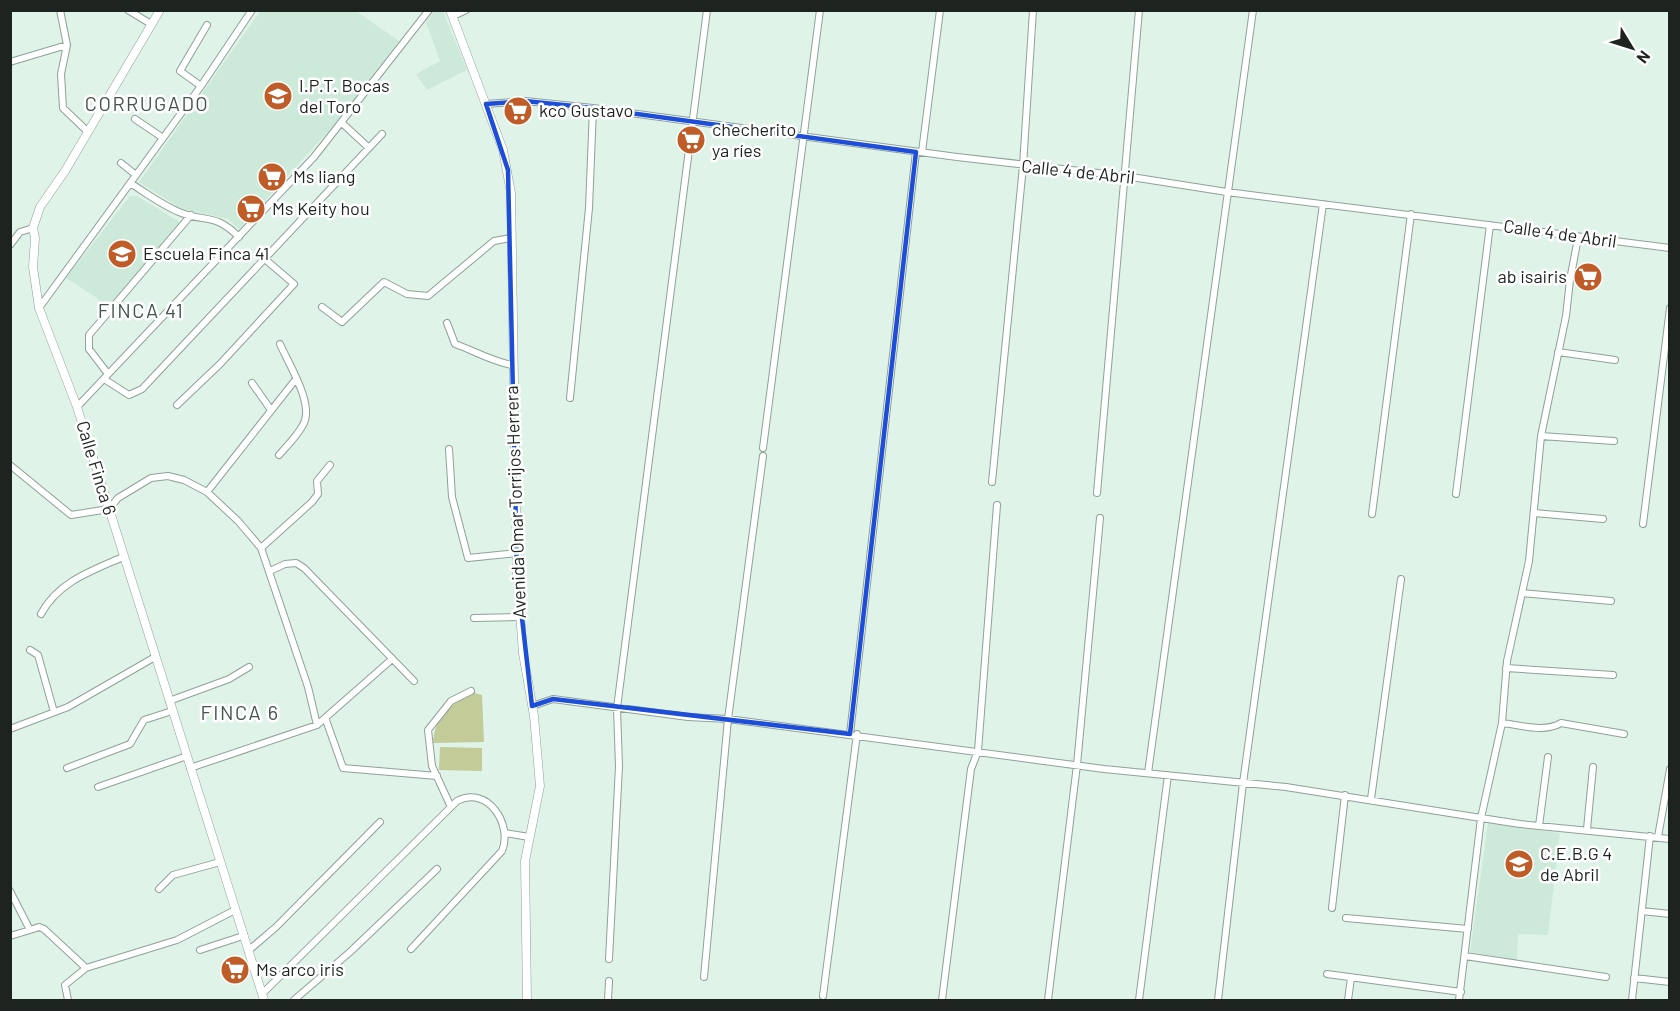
<svg xmlns="http://www.w3.org/2000/svg" width="1680" height="1011" viewBox="0 0 1680 1011" font-family="Barlow,sans-serif">
<style>
.built{fill:#cde9da}
.green{fill:#c3cb99}
.lines{fill:none;stroke-linecap:round;stroke-linejoin:round}
.minor-casing{stroke:#8fa198;stroke-width:8}
.tertiary-casing{stroke:#8fa198;stroke-width:9}
.minor{stroke:#fff;stroke-width:6}
.tertiary{stroke:#fff;stroke-width:8}
.marked{fill:none;stroke:#1d4ed8;stroke-width:4.5;stroke-linejoin:round}
.labels{text-anchor:middle;stroke-width:5;stroke-linejoin:round;paint-order:stroke}
.poi-label{font-size:18px;fill:#1d2420;stroke:#fff;text-anchor:start}
.street-label{font-size:18px;fill:#1d2420;stroke:#fff}
.neighbourhood-label{font-size:20px;letter-spacing:1.5px;fill:#44554c;stroke:#fff}
</style>
<rect width="100%" height="100%" fill="#e0f3e8"/>
<!-- built -->
<path class="built" d="M261 10 356 11 399 41 337 122 239 229 228 219 180 208 139 182Z
M434 11H443L467 70 427 90 416 74 440 61 426 22Z
M130 196H137L183 224 106 311 97 298 66 278Z
M1488 823 1560 833 1548 935 1518 934 1517 960 1470 952Z"/>
<!-- green -->
<path class="green" d="M474 693 482 695 484 742 433 743C435 716 450 704 474 693Z
M440 747 482 748V771L439 770Z"/>
<g class="lines">
<!-- minor casing -->
<g class="minor-casing">
<path id="minor" d="M60 10 67 45 61 74 63 108 88 132
M128 10 151 24
M453 16 466 10
M10 62 67 45
M201 86 180 71 207 25
M486 104 525 101 593 108 957 157 1125 176 1227 192 1670 248
M135 119 163 138
M342 123 369 148
M121 163 136 175
M130 183C146 193 162 205 179 212 205 223 214 212 239 237
M1578 238 1570 280 1566 316 1541 436 1529 561 1507 661 1502 723 1481 818 1520 824 1670 839
M10 245 20 232 33 228
M322 307 342 322 384 282 407 294 428 296 494 241 511 238
M39 308 201 86 252 10
M447 323 455 344C475 351 491 361 512 365
M1558 352 1615 360
M108 374 89 349V335L191 215
M104 379 129 395 142 389 382 134
M252 383 271 410
M570 398 589 208 593 108
M177 405 220 364 294 284 266 260
M77 407 314 157 429 10
M1541 436 1614 441
M763 448 820 10
M449 449 452 497 468 558 517 553
M279 455C287 446 297 436 303 425 315 405 289 365 280 344
M10 465 71 515 109 509 118 498 151 478 168 476 184 480 207 492 238 521 261 548 308 687 317 725
M992 482 1023 166 1033 10
M207 492 296 379
M1097 493 1139 10
M1456 494 1490 225
M1534 513 1603 519
M1372 514 1411 214
M1643 524 1670 308
M261 548 312 502 318 494 317 481 330 465
M270 571 285 564 296 563 304 568 414 681
M1522 593 1611 601
M41 614C58 582 91 571 123 557
M474 618 520 617
M30 650 38 655 54 712
M1506 668 1613 675
M169 701 229 679 249 667
M532 706 553 699 688 717 728 719 1104 769 1286 787 1481 818 1459 1000
M326 720 343 768 437 776
M1502 723C1521 725 1544 733 1561 723L1624 734
M10 729 68 707 155 657
M850 734 916 152H922L940 10
M67 768 130 744 144 720 172 711
M190 768 317 725 391 660
M1148 773 1253 10
M98 787 187 756
M1371 799 1401 579
M451 807 432 766 428 730 451 701 471 691
M1539 826 1548 757
M1587 829 1593 767
M505 833 529 837
M1658 837 1670 769
M159 889 173 875 220 862
M10 891 30 930 39 927 44 929 86 968 177 940 235 910
M1332 908 1345 795
M1642 911 1670 914
M1346 918 1468 929
M10 936 30 930
M200 950 243 936
M248 951 276 927 380 822
M1465 956 1606 977
M609 959 619 766 617 708 707 10
M1327 974 1461 992
M704 977 728 719 763 456
M1634 978 1670 982
M262 994 457 801C488 785 513 825 502 851L411 949
M823 996 857 734
M68 1000 65 985 86 968
M294 1000 350 952 437 869
M608 1000 609 981
M942 1000 971 769 978 751 997 505
M1048 1000 1077 765 1100 518
M1139 1000 1168 775
M1218 1000 1243 783 1323 204
M1348 1000 1351 978
M1632 1000 1650 836"/>
</g>
<!-- tertiary casing -->
<g class="tertiary-casing">
<path id="tertiary" d="M160 10 65 171 40 207 33 228 35 238 33 267 39 308 77 407 264 1000
M450 10 503 150 511 193 517 574 523 653 534 716 540 786 525 861 527 1000"/>
</g>
<!-- minor -->
<use href="#minor" class="minor"/>
<!-- tertiary -->
<use href="#tertiary" class="tertiary"/>
</g>
<!-- marked area -->
<path class="marked" d="M525 101 593 108 916 152 850 734 553 699 532 706 517 574 508 170 486 104Z"/>
<!-- icons -->
<defs>
<g id="school-disc" transform="scale(1.5)"><circle r="9.5" fill="#c05c28" stroke="#fff"/><path d="M0-5L7-2L0 1L-7-2ZM-4 1L0 2.5L4 1V4Q0 6-4 4Z" fill="#fff"/></g>
<g id="supermarket-disc" transform="scale(1.5)"><circle r="9.5" fill="#c05c28" stroke="#fff"/><path d="M-6-5.5h2.5l.6 2H6L4.5 2H-2.5L-4.4-4H-6ZM-1.5 3.2a1.3 1.3 0 1 0 .1 0ZM3 3.2a1.3 1.3 0 1 0 .1 0Z" fill="#fff"/></g>
</defs>
<g fill-rule="evenodd">
<use href="#school-disc" x="278" y="96"/>
<use href="#supermarket-disc" x="518" y="111"/>
<use href="#supermarket-disc" x="691" y="140"/>
<use href="#supermarket-disc" x="272" y="177"/>
<use href="#supermarket-disc" x="251" y="209"/>
<use href="#school-disc" x="122" y="254"/>
<use href="#supermarket-disc" x="1588" y="277"/>
<use href="#school-disc" x="1519" y="864"/>
<use href="#supermarket-disc" x="235" y="970"/>
</g>
<g class="labels">
<!-- poi labels -->
<g class="poi-label">
<text x="299" y="92">I.P.T. Bocas<tspan x="299" dy="21">del Toro</tspan></text>
<text x="539" y="117">kco Gustavo</text>
<text x="712" y="136">checherito<tspan x="712" dy="21">ya ríes</tspan></text>
<text x="293" y="183">Ms liang</text>
<text x="272" y="215">Ms Keity hou</text>
<text x="143" y="260">Escuela Finca 41</text>
<text x="1567" y="283" text-anchor="end">ab isairis</text>
<text x="1540" y="860">C.E.B.G 4<tspan x="1540" dy="21">de Abril</tspan></text>
<text x="256" y="976">Ms arco iris</text>
</g>
<!-- street labels -->
<g class="street-label">
<text transform="translate(1078 172) rotate(6)" y="6">Calle 4 de Abril</text>
<text transform="translate(1560 234) rotate(8)" y="6">Calle 4 de Abril</text>
<text transform="translate(96 468) rotate(73)" y="6">Calle Finca 6</text>
<text transform="translate(516 502) rotate(-92)" y="6">Avenida Omar Torrijos Herrera</text>
</g>
<!-- neighbourhood labels -->
<g class="neighbourhood-label">
<text x="147" y="111">CORRUGADO</text>
<text x="141" y="318">FINCA 41</text>
<text x="240" y="720">FINCA 6</text>
</g>
</g>
<!-- border -->
<rect width="1680" height="1011" fill="none" stroke="#1d2420" stroke-width="24"/>
<!-- north arrow -->
<g transform="translate(1632 48) rotate(128)" stroke="#ffffff" stroke-width="4.5" paint-order="stroke">
<path d="M0-4.5L10 22L0 15L-10 22Z" fill="#1d2420"/>
<text y="-9" font-size="16" font-weight="bold" text-anchor="middle" fill="#1d2420">N</text>
</g>
</svg>
